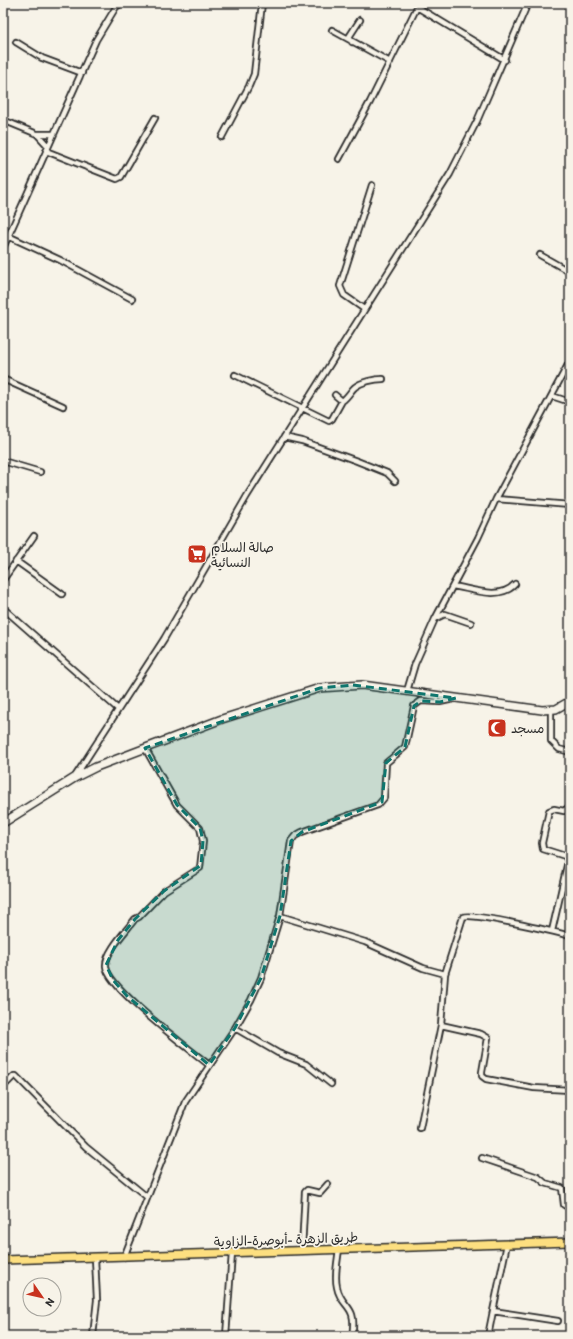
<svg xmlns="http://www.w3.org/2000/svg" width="573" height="1339" viewBox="0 0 573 1339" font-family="Itim,'Playpen Sans Arabic',sans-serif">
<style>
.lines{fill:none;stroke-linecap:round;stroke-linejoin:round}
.minor-casing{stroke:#2b2b2b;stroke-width:8}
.secondary-casing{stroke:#2b2b2b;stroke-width:10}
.primary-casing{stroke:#2b2b2b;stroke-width:10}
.minor{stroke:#f7f3e8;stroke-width:4.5}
.secondary{stroke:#f7f3e8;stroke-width:7}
.primary{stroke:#fddf80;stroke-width:7}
.marked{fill:#0f766e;fill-opacity:0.2;stroke:#0f766e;stroke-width:3;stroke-dasharray:8 5;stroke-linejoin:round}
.labels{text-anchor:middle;stroke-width:3.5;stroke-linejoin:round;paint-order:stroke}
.poi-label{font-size:13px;fill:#2b2b2b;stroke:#f7f3e8;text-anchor:start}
.street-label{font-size:13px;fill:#2b2b2b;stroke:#f7f3e8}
</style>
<rect width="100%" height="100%" fill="#f7f3e8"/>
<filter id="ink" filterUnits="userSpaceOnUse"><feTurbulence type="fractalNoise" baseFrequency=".025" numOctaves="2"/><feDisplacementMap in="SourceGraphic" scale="8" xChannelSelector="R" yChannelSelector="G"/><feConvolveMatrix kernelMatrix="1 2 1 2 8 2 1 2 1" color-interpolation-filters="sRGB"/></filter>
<g filter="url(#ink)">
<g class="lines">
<!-- minor casing -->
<g class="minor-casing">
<path id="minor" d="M417 7 505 60
M332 30 390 62
M16 42 42 58 82 73
M352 42 349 37 360 20
M3 120 37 134 48 146
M37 134H53
M222 137 249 86 254 74 262 3
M46 151 117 179 121 177 155 118
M339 159 370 102 419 3
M8 236 60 260 132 299
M3 248 96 40 116 7 122 3
M540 255 570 272
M364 309 344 295 340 286 372 185
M235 375 329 421 332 419 342 401 335 395
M3 379 63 406
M552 396 570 402
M342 401C348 397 351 390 355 387 361 382 375 379 383 379
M284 437 302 441 357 461 387 473 395 481
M3 461 40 472
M496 499 570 505
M16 561 62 594
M3 580 34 536
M453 586C472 589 500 601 515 584
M3 608 118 709
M437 618 445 614 471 623
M407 691 415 664 435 619 478 538 496 499 570 361
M551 711V741L559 749 570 752
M145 748 177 805 200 828 203 841 200 868 164 891 139 917 135 919C127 930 105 952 106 966 107 988 190 1049 209 1065
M76 775 164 639 247 496 450 174 477 121 528 3
M280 916 365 942 423 968 445 974
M552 931 568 861 565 856 543 849 542 843 549 811 554 809 564 811 570 806
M441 1025 481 1034 488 1038 482 1072V1076L486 1079 534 1088 570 1090
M235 1028 278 1053 306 1064 331 1084
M3 1087 14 1076H16L86 1147 147 1197
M420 1128 441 1025 445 974 463 917C471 912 556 932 570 936
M482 1158 538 1177 545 1183 562 1188 564 1205 570 1208
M507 1244 493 1311 558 1321
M339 1248C338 1260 334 1275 337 1287 341 1309 358 1303 352 1336
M302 1249 305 1192 307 1190 320 1193 328 1184
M124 1257 185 1102 235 1028 251 1000 261 978 280 916 291 841 295 836 302 832 378 805 384 798 386 763 405 747 414 706 421 701 440 702 454 699
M93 1336 97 1300 95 1258
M226 1336 232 1253
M488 1336 493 1311"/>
</g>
<!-- secondary casing -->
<g class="secondary-casing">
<path id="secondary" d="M3 823 76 777 96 767 222 719 320 688 362 685 542 710 556 709 570 701"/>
</g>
<!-- primary casing -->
<g class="primary-casing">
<path id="primary" d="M3 1260 570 1242"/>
</g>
<!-- minor -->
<use href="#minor" class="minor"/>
<!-- secondary -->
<use href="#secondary" class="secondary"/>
<!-- primary -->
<use href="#primary" class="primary"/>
</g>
</g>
<!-- marked area -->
<path class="marked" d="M353 685 456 698 440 702 421 701 414 706 405 747 386 763 382 802 302 832 291 841 280 916 261 978 235 1028 209 1065 127 996 113 980 106 965 118 940 135 919 164 891 201 865 203 841 200 828 177 805 145 748 320 688Z"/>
<!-- icons -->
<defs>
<g id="supermarket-square" transform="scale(1)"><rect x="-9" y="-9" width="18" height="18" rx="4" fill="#c8321e" stroke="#f7f3e8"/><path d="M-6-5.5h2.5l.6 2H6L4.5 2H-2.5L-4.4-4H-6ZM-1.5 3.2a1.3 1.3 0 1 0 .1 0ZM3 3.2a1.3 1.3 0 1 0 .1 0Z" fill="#fff"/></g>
<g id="mosque-square" transform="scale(1)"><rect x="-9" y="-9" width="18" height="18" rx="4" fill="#c8321e" stroke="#f7f3e8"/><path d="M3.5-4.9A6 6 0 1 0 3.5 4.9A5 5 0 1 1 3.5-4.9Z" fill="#fff"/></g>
</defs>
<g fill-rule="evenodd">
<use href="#supermarket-square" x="197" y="554"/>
<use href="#mosque-square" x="497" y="728"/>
</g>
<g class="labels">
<!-- poi labels -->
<g class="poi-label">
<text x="211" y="552">صالة السلام<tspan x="211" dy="15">النسائية</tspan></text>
<text x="511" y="733">مسجد</text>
</g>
<!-- street labels -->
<g class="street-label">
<text transform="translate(286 1239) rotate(-2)" y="5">طريق الزهرة -أبوصرة-الزاوية</text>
</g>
</g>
<!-- margin -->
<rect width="573" height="1339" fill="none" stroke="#f7f3e8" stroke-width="16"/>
<rect x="8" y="8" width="557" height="1323" fill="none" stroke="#2b2b2b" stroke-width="1.5" filter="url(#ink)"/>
<!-- north arrow -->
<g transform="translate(42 1297) rotate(124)"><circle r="19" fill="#f7f3e8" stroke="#a5a39c"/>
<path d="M0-3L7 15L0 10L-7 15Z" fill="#c8321e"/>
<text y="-6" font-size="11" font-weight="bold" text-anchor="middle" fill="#2b2b2b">N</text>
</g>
</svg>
